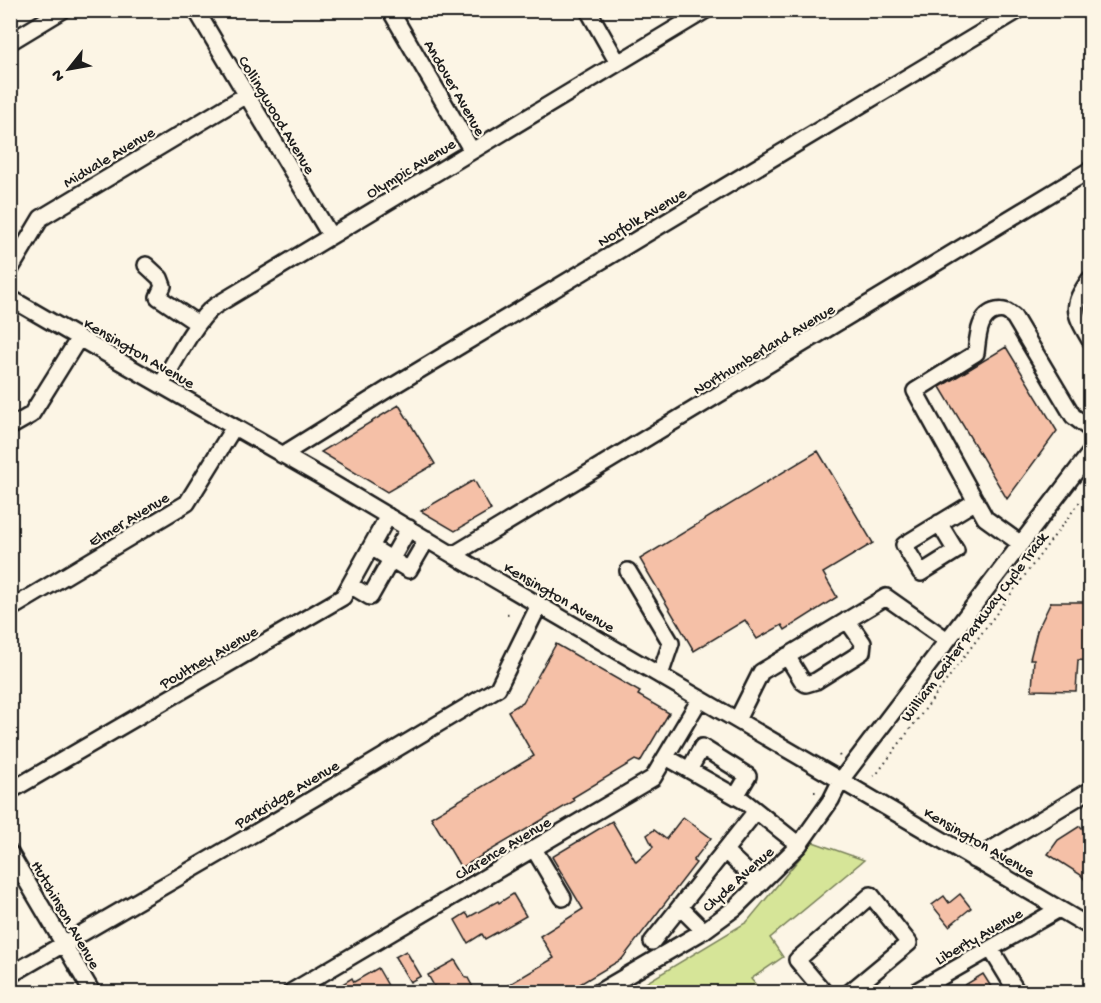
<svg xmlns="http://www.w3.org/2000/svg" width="1101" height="1003" viewBox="0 0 1101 1003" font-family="'Gochi Hand',sans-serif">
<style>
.green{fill:#d6e598;stroke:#79805a;stroke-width:1.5}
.building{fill:#f5c0a7;stroke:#1c1c1c;stroke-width:1.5}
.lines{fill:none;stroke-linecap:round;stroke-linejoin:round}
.minor-casing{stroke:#1c1c1c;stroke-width:20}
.path{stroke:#1c1c1c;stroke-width:2;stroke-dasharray:1.5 4.5;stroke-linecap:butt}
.minor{stroke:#fcf5e5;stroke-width:15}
.labels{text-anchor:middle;stroke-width:4.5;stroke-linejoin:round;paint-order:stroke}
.street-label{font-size:16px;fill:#1c1c1c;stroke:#fcf5e5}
</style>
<rect width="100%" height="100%" fill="#fcf5e5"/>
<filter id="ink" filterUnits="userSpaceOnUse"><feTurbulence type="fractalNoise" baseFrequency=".0167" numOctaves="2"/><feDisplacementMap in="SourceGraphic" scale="12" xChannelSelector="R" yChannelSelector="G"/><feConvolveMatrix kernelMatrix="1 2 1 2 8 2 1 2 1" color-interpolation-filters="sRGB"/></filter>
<g filter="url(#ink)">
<!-- green -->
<path class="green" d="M813 842 864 860 770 938 783 957 751 979 762 992H639L644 984 747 922Z"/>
<!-- building -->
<path class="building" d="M1006 347 1057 431 1007 499 940 387Z
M399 405 435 464 387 492 321 452Z
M818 451 873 543 823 573 837 597 785 630 782 625 757 639 745 620 694 651 640 559Z
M474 480 491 510 455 531 421 511Z
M1051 602H1090V661L1078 660 1076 691 1032 690 1034 659H1030L1037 631Z
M556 644 640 692 638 695 669 713 640 762 635 760 572 798 574 801 461 868 431 817 534 756 508 711 523 702Z
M683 817 711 838 693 861 696 863 622 959 565 993H495L554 958 540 936 583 909 552 857 612 821 636 862 653 847 647 835 654 830 666 839Z
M1080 826 1084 830 1090 826V886L1081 875 1048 854 1058 840Z
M513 894 526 916 485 939 482 934 468 943 455 920 466 913 469 917 498 901 499 903Z
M960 894 971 908 949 926 932 905 944 896 949 903Z
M406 951 421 976 410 982 395 957Z
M455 960 466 978H468L476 993H438L428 975Z
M378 968 390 989 385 993H328L352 978 354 982Z
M983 974 995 993H952Z"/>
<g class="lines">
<!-- minor casing -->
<g class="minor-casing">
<path id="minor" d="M196 10 330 235
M390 10 472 151
M588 10 618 63
M10 42 63 10
M146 265 160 278 163 286 158 297 198 324
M10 270 41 218 246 95
M1090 279C1070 307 1074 312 1090 340
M10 298 79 338 327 480 453 555 857 790 1090 927
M161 385C174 363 196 319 215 306L706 10
M10 427 31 415 79 338
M282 455 388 389 1019 10
M939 523 956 551 921 573 904 545 976 501
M1021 544 985 518 915 391 976 353C978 338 978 315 996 311 1004 309 1008 312 1014 317L1073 416 1090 429
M371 547 409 570 427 539
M453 555 1090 170
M628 571 671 643 660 675
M350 585 370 597 409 528
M10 609 187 503 234 427
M787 656 803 682 806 684 816 681 862 652 863 643 847 620
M737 720 761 672 886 597 947 640
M666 757 744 801 799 845
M689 770 702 747 748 776 736 796
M10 791 343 597 388 516
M534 849 563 898
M725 851 760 884
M10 853 92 992
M974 860 1090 790
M680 907 704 931
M652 942 756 811
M991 949 1017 992
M10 975 279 819 498 688 539 605
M291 992 653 778 700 699
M599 992 705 930 735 908 799 845 831 800 841 780 1090 453
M824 992 797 960 871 895 909 943 850 992
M915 992 1059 909"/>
</g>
<!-- path -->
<path class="path" d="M507 614 511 613
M839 755 840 757
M873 776 876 775 1090 488
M814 792H818
M1015 860 1018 862"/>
<!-- minor -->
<use href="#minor" class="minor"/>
</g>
</g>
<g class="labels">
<!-- street labels -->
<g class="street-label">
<text transform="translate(456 87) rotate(60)" y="6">Andover Avenue</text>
<text transform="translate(278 114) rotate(59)" y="6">Collingwood Avenue</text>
<text transform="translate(108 156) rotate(-31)" y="6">Midvale Avenue</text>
<text transform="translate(410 167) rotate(-31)" y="6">Olympic Avenue</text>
<text transform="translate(641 216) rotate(-31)" y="6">Norfolk Avenue</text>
<text transform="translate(763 348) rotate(-31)" y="6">Northumberland Avenue</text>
<text transform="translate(140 352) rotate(30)" y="6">Kensington Avenue</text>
<text transform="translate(128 518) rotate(-31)" y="6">Elmer Avenue</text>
<text transform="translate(560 596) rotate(30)" y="6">Kensington Avenue</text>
<text transform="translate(973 626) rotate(-53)" y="6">William Gaiter Parkway Cycle Track</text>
<text transform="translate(208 656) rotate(-30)" y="6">Poultney Avenue</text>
<text transform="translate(286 793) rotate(-31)" y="6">Parkridge Avenue</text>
<text transform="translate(980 841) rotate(30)" y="6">Kensington Avenue</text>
<text transform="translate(502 847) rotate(-31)" y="6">Clarence Avenue</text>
<text transform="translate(737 878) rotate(-42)" y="6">Clyde Avenue</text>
<text transform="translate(67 914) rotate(60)" y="6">Hutchinson Avenue</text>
<text transform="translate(978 935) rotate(-30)" y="6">Liberty Avenue</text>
</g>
</g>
<!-- margin -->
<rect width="1101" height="1003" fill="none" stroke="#fcf5e5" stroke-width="36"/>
<rect x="18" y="18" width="1065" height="967" fill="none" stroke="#1c1c1c" stroke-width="2" filter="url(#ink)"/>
<!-- north arrow -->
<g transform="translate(69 69) rotate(239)" stroke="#fcf5e5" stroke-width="4.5" paint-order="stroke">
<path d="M0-4.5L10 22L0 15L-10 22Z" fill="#1c1c1c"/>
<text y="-9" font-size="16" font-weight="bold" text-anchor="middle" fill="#1c1c1c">N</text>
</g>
</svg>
